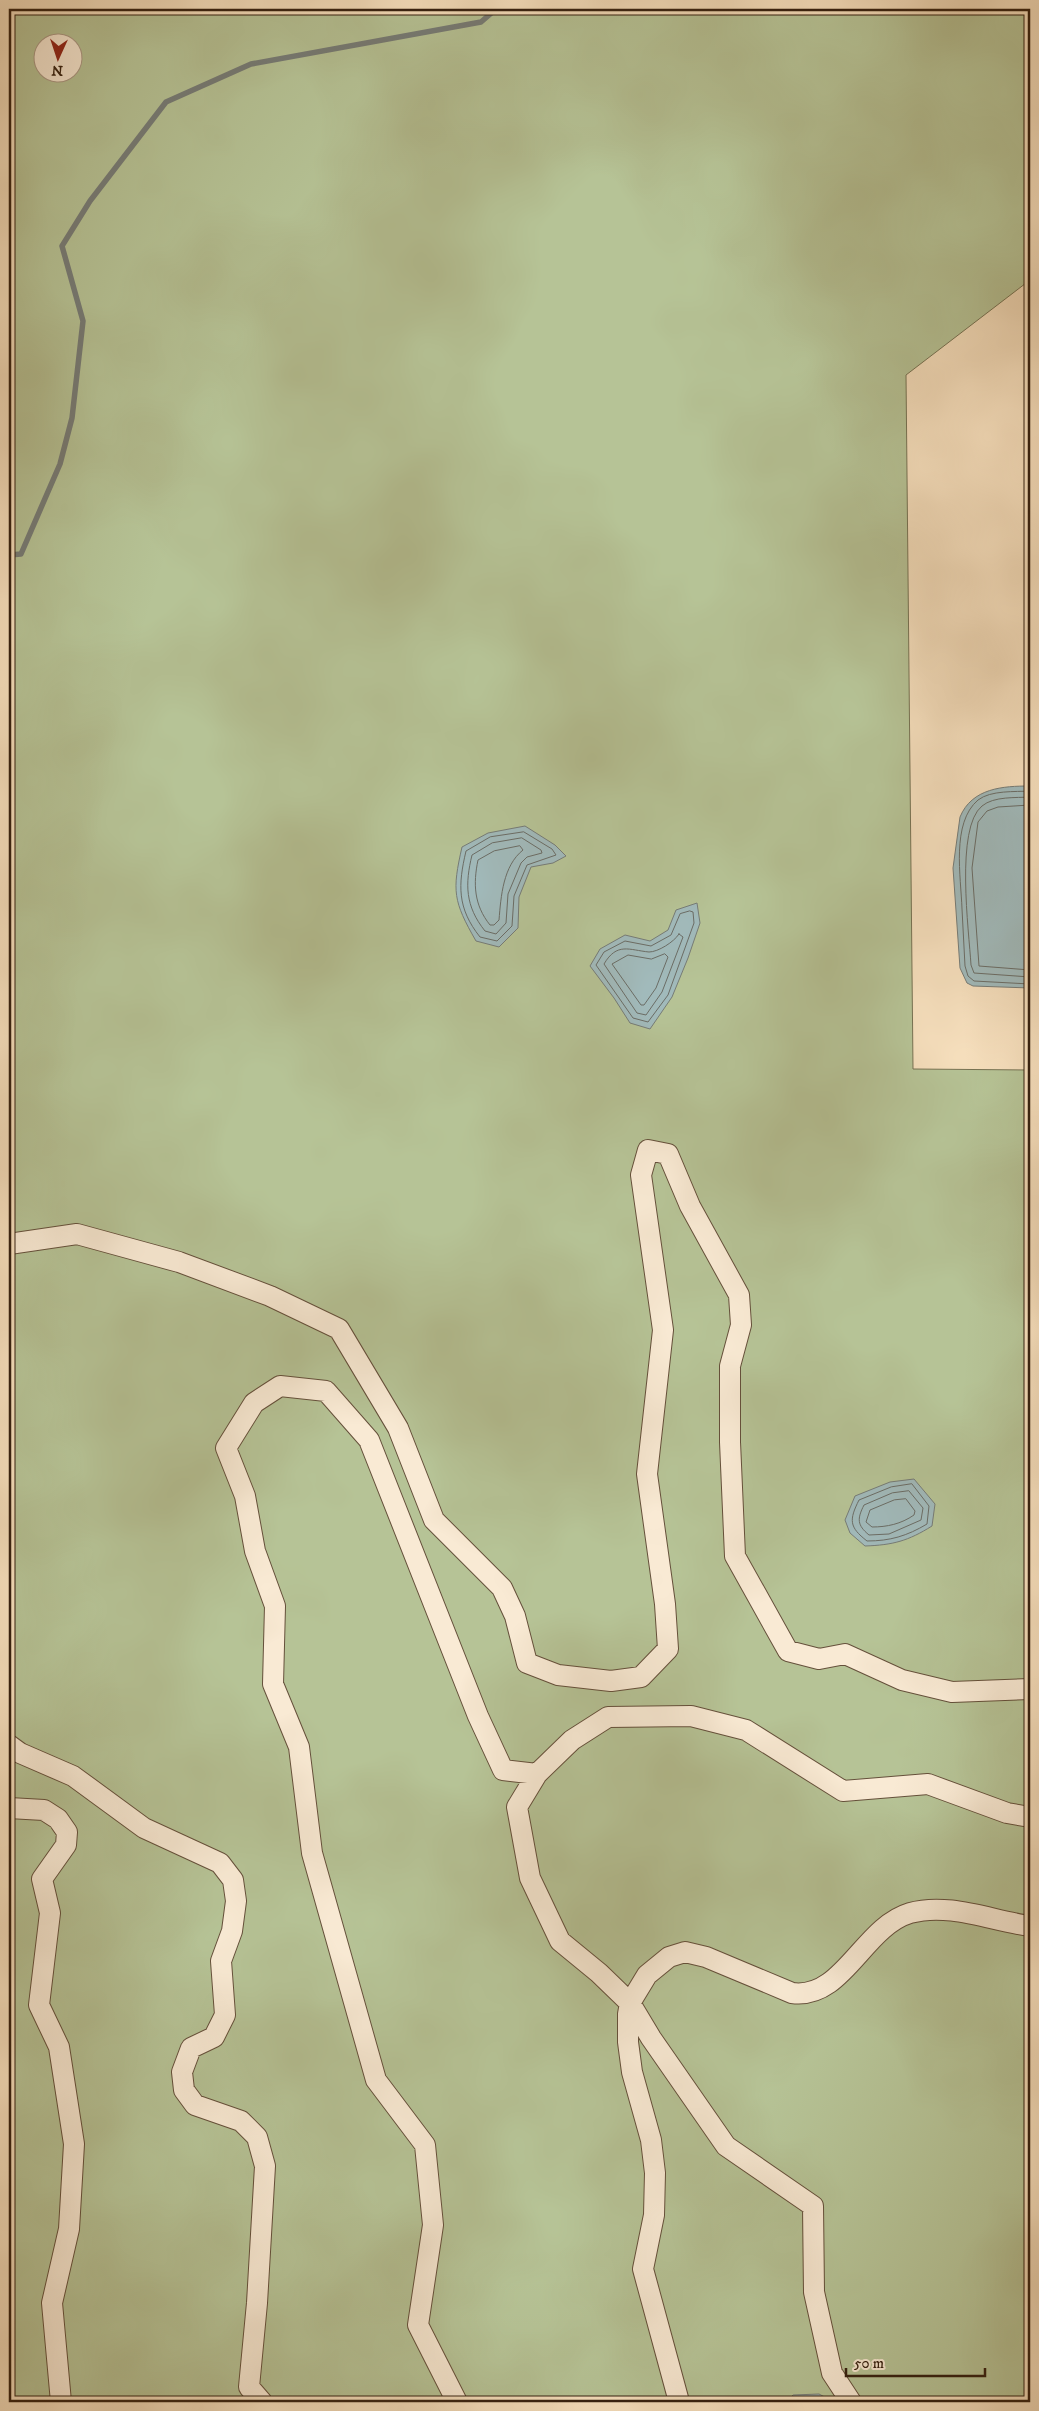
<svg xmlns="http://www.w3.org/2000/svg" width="1039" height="2411" viewBox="0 0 1039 2411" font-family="'IM FELL DW Pica',serif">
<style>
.green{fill:#b6c396;stroke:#767253;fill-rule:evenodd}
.water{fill:#a1babb;stroke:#767c77}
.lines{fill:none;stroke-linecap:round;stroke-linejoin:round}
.shore{stroke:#6b6d66;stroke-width:1}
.stream{stroke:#767c77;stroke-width:5.5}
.minor-casing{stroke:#65503b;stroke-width:22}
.minor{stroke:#f9ead4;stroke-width:20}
</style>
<rect width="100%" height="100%" fill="#f6dfbd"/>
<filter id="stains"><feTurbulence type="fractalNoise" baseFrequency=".004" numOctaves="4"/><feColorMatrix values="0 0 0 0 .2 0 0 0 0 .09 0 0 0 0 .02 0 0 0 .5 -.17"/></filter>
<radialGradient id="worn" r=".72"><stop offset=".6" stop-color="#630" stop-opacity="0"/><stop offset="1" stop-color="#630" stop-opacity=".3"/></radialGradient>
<!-- green -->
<path class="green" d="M9 9H1030V280L906 375 913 1069 1030 1070V2402H9ZM42 42H72V72H42Z"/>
<!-- water -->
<path class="water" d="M1030 786V988L973 986 967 983 960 968 953 868 960 817C972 788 1003 786 1030 786Z
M525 826 555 845 566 856 553 863 531 867 519 897 518 928 499 947 476 941C453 901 452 891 462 847L488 833Z
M697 903 700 923 688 958 672 997 650 1029 630 1023 614 998 590 966 600 949 625 935 650 941 668 930 676 910Z
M914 1479 935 1504 932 1526C908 1541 893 1545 865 1546L850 1533 845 1520 855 1496 890 1482Z
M819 2394 834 2402H786L793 2395Z"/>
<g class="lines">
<!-- shore -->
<path class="shore" d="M1030 791C1015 792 991 790 978 800 951 823 961 877 962 909 963 928 964 947 965 966L968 976 974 981 1030 984
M1030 797C1016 798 994 796 982 806 955 828 969 931 971 965L974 973 1030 977
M1030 805 998 807 987 811 978 822 972 868 979 966 1030 970
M524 832 552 849 556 855 527 865 514 896 512 926 497 941 480 937C457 908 458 885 466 851L490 837Z
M522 838 541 850 542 853 527 857 521 863 508 894 506 923 496 934 485 931C465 906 465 884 472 855L492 843Z
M520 846 523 850C503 866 501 896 499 920L494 925H490C474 905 473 884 478 860L494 851Z
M690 911 693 912 694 923 668 995 648 1022 633 1018 596 965 604 952 625 941 651 946 671 935 680 914Z
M679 934 683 937 662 992 646 1015 637 1013 604 964C617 942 629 950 649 952 658 952 674 942 679 934Z
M665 954 668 957 656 988 644 1005H641L612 964 628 955 651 959Z
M912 1484 929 1506 927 1524C907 1536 890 1541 867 1541 849 1527 849 1520 859 1500L891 1487Z
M909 1491 923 1508 921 1520 889 1534 869 1535C857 1525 857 1519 864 1505L892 1493Z
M906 1499 915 1511 914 1515C901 1524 887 1527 872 1527L866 1522 870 1510 894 1500Z"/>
<!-- stream -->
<path class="stream" d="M9 555 21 554 60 464 72 418 83 321 62 246 90 201 166 102 251 64 481 22 496 9"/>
<!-- minor casing -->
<g class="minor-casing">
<path id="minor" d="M9 1244 77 1234 179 1262 270 1296 339 1329 398 1428 434 1520 502 1588 515 1616 527 1663 558 1675 611 1681 641 1677 668 1649 665 1604 647 1474 663 1330 641 1175 648 1150 668 1154 690 1206 739 1295 741 1325 730 1366V1442L735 1556 788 1651 819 1659 845 1654 902 1680 952 1692 1030 1689
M9 1745 20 1753 73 1776 144 1828 220 1863 233 1880 236 1901 232 1931 221 1961 225 2015 214 2037 191 2048 182 2072 184 2090 195 2105 241 2121 257 2137 265 2166 257 2303 249 2387 262 2402
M537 1774 517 1807 530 1878 560 1941 599 1973 630 2003 651 2038 726 2146 813 2206 814 2292 832 2373 851 2402
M9 1808 44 1810 58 1819 67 1832 66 1845 42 1879 50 1913 39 2005 59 2047 74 2144 69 2229 52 2303 61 2402
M457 2402 418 2325 433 2225 425 2145 376 2080 312 1853 299 1747 273 1684 275 1606 255 1551 245 1496 226 1448 254 1403 280 1386 326 1391 369 1440 478 1716 503 1770 537 1774 572 1740 608 1717 691 1716 746 1730 843 1791 928 1784 1007 1813 1030 1817
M677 2402 678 2398 643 2269 654 2215 655 2173 651 2140 632 2072 628 2042V2014L630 2003 647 1975 669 1957 685 1952 706 1957 792 1993C843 2000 863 1927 910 1913 949 1902 992 1921 1030 1926"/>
</g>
<!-- minor -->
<use href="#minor" class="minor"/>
</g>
<!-- margin -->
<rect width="1039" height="2411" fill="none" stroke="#f6dfbd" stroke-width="30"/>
<rect x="10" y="10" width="1019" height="2391" fill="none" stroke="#352010" stroke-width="2.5"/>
<rect x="15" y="15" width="1009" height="2381" fill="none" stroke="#352010"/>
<!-- north arrow -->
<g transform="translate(58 58) rotate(183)"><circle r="24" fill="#f9ead4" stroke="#ab9986"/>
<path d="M0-4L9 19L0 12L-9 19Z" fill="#8f2418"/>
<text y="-8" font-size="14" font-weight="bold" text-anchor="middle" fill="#352010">N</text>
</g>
<!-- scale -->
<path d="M846 2368v8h139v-8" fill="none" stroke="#352010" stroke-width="2.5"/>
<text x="854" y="2368" font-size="15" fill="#352010" stroke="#f9ead4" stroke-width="4" paint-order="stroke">50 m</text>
<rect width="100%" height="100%" filter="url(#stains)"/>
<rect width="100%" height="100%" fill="url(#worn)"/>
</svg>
